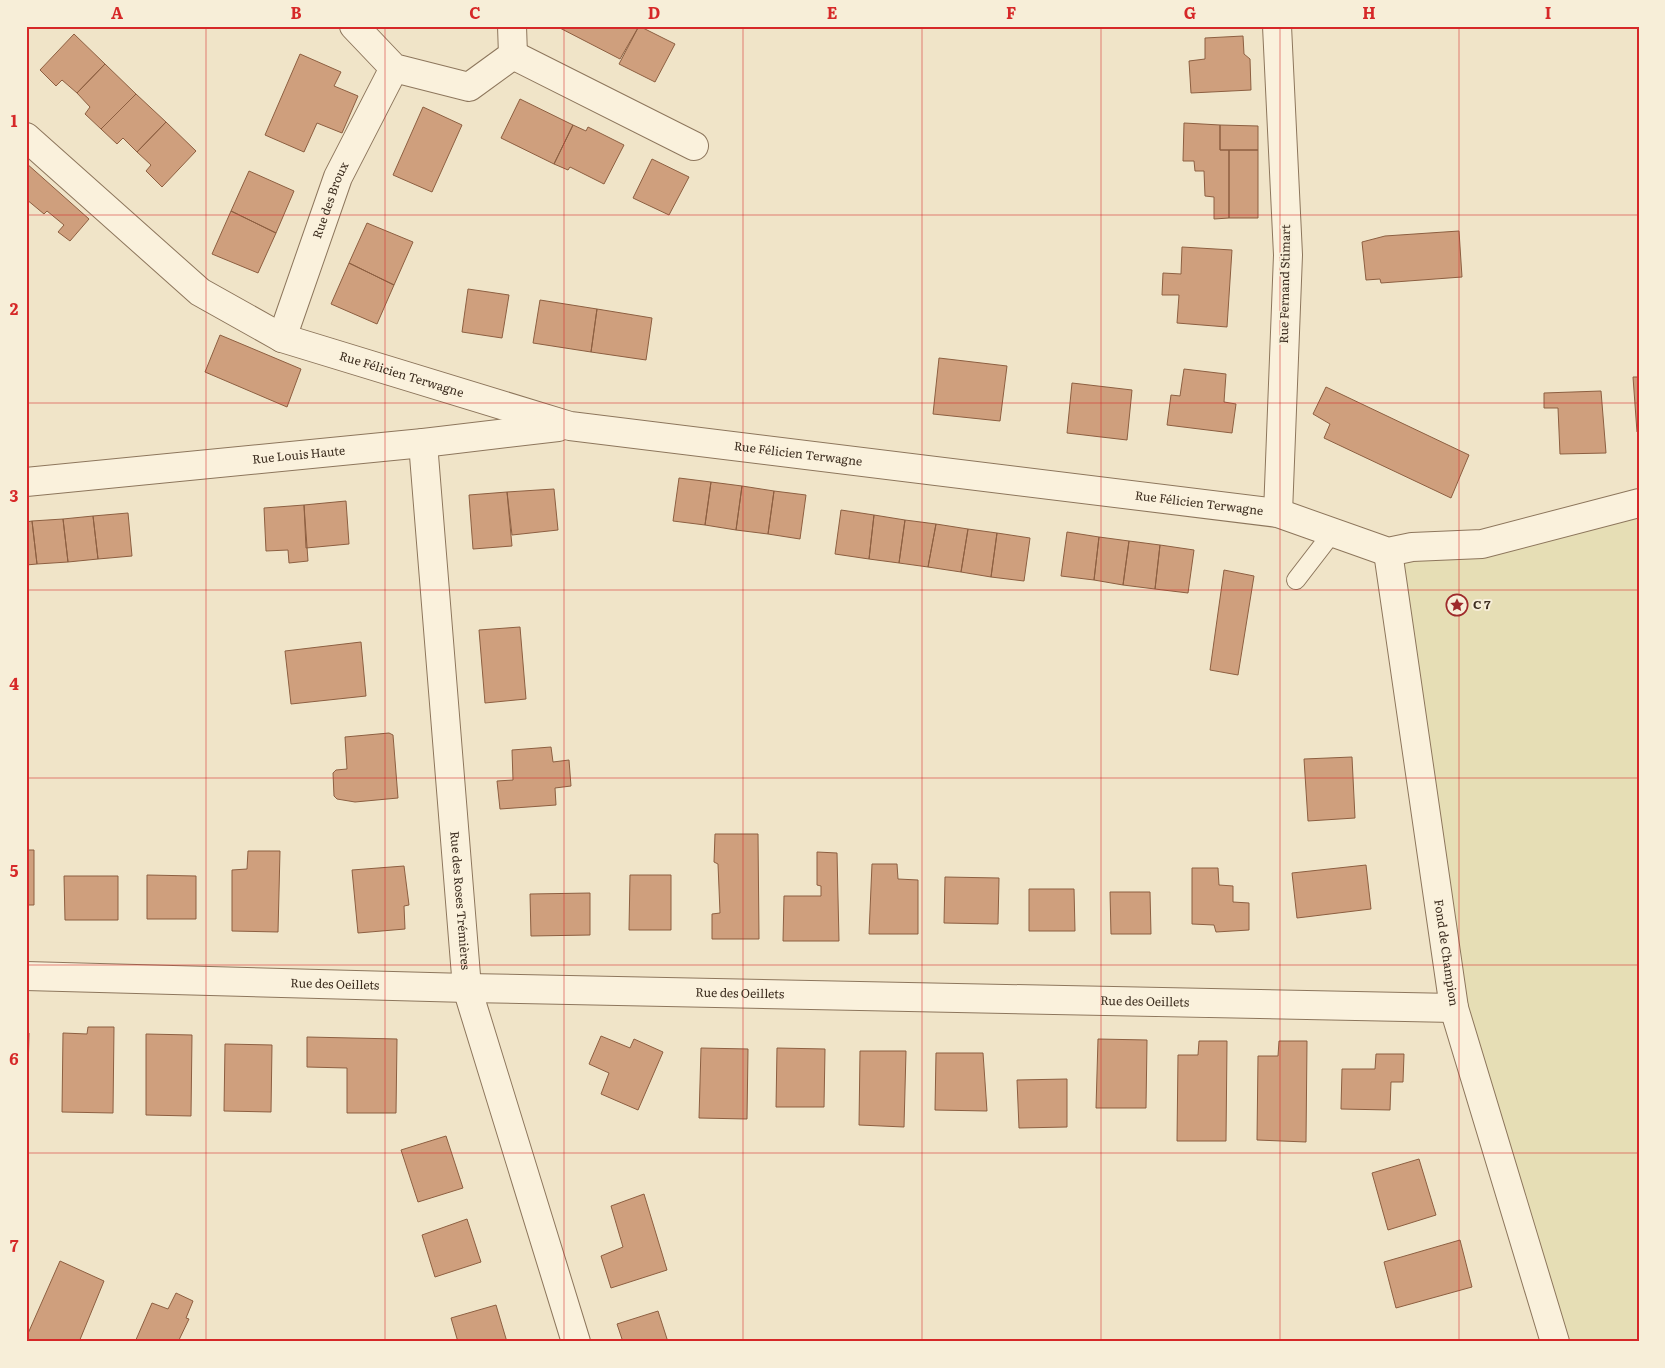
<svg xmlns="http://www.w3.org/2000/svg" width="1665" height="1368" viewBox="0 0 1665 1368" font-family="Literata,serif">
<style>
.farmland{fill:#e6deb5}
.building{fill:#cf9f7d;stroke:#8d5f41}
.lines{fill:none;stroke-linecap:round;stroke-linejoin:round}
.lane-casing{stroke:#8d765c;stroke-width:20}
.street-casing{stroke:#8d765c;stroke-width:30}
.lane{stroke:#faf1dc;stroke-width:18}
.street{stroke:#faf1dc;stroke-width:28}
.grid{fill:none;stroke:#d62828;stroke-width:1;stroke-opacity:0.55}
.labels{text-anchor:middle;stroke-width:4;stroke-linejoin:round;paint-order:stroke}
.street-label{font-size:12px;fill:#3d2e20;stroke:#f7eed8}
.poi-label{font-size:12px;font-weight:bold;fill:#3d2e20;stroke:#f7eed8;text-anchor:start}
.neatline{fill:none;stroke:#d62828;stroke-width:2}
.grid-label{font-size:16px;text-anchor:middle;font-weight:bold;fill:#d62828}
</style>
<rect width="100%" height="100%" fill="#f0e4c8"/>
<!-- farmland -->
<path class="farmland" d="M1639 503V1342H1555L1454 1008 1388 552Z"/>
<!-- building -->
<path class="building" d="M556 26H639L620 59Z
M639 26 675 44 655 82 619 64Z
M74 34 105 64 77 93 62 80 56 86 40 70Z
M1243 36 1244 54 1250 59 1251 90 1191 93 1189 61 1205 59V38Z
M300 54 341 72 334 86 358 96 342 133 317 123 304 152 265 135Z
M105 64 136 94 101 129 85 114 90 107 77 93Z
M136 94 166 122 137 152 123 138 117 144 101 129Z
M520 99 573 125 554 164 501 138Z
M423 107 462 125 432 192 393 175Z
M166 122 196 151 162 187 146 171 151 165 137 152Z
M1184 123 1220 125V150H1229V218L1214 219V197L1205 196 1204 171H1195L1194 161H1183Z
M573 125 586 131 588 127 624 145 604 184 570 167 568 170 554 164Z
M1220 125 1258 126V150H1220Z
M1229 150H1258V218H1229Z
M652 159 689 177 669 215 633 198Z
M26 163 89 219 70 241 58 232 64 225 47 211 44 214 26 199Z
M249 171 294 191 276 233 231 211Z
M231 211 276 233 258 273 212 254Z
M367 223 413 242 394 285 349 263Z
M1459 231 1462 277 1381 283 1380 279 1366 280 1362 242 1385 236Z
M1182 247 1232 250 1227 327 1177 323 1179 295H1162L1163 273 1181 274Z
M349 263 394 285 377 324 331 304Z
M468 289 509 295 502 338 462 332Z
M540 300 597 309 591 352 533 343Z
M597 309 652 318 646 360 591 352Z
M220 335 301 369 287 407 205 372Z
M939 358 1007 366 1000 421 933 414Z
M1184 369 1226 374 1224 402 1236 404 1232 433 1167 425 1171 395 1180 396Z
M1633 377H1639V432H1637Z
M1072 383 1132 390 1127 440 1067 433Z
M1326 387 1469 455 1451 498 1324 438 1330 424 1313 414Z
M1601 391 1606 453 1560 454 1558 408H1544V393Z
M679 478 711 482 705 525 673 521Z
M711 482 742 486 736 530 705 525Z
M742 486 774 491 768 534 736 530Z
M554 489 558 530 512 535 507 492Z
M774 491 806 495 800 539 768 534Z
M507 492 512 546 473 549 469 495Z
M346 501 349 544 306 548 304 505Z
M304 505 308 561 289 563 288 550 266 551 264 508Z
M841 510 874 515 869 559 835 554Z
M128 513 132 556 98 559 93 516Z
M874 515 905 520 899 563 869 559Z
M93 516 98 559 68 562 63 519Z
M63 519 68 562 37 564 32 521Z
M905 520 936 524 928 567 899 563Z
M32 521 37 564 26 565V522Z
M936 524 968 529 961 572 928 567Z
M968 529 997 533 991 577 961 572Z
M1067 532 1099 537 1094 580 1061 576Z
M997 533 1030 538 1024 581 991 577Z
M1099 537 1129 541 1123 585 1094 580Z
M1129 541 1160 545 1155 589 1123 585Z
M1160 545 1194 550 1188 593 1155 589Z
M1224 570 1254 576 1238 675 1210 670Z
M520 627 526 699 485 703 479 630Z
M361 642 366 696 291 704 285 651Z
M389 733 393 735 398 798 355 802 337 799 334 796 333 773 336 770 347 769 345 737Z
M551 747 553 762 569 760 571 786 555 788 556 805 500 809 497 781 513 780 512 750Z
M1352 757 1355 818 1308 821 1304 759Z
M715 834H758L759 939H712V914L720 913 718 864 714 862Z
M26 850H34V905H26Z
M248 851H280L278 932 232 931V870L247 869Z
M817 852 837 853 839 941H783L784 896H821V886L817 885Z
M872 864H897L898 879 918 880V934H869Z
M1366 865 1371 909 1297 918 1292 873Z
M404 866 409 905 404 906 405 929 358 933 352 870Z
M1192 868H1218L1219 885 1233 886V902L1249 903V930L1216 932 1214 925 1192 924Z
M147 875 196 876V919H147Z
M630 875H671V930H629Z
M64 876H118V920H65Z
M945 877 999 878 998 924 944 923Z
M1029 889H1074L1075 931H1029Z
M1110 892H1150L1151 934H1111Z
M590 893V935L531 936 530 894Z
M88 1027H114L113 1113 62 1112 63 1033 87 1034Z
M26 1033H29L27 1112 26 1111Z
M146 1034 192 1035 191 1116 146 1115Z
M601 1036 630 1048 634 1039 663 1052 638 1110 601 1094 609 1073 589 1064Z
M307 1037 397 1039 396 1113H347V1068L307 1067Z
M1098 1039 1147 1040 1146 1108H1096Z
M1199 1041H1227L1226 1141H1177L1178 1055H1198Z
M1279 1041H1307L1306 1142 1257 1140 1258 1056H1278Z
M225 1044 272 1045 271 1112 224 1111Z
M701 1048 748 1049 747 1119 699 1118Z
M777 1048 825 1049 824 1107H776Z
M860 1051H906L904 1127 859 1125Z
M936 1053H983L987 1111 935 1110Z
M1376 1054H1404L1403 1082H1391L1390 1110 1341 1109 1342 1069H1375Z
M1067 1079V1127L1019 1128 1017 1080Z
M446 1136 463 1188 418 1202 401 1150Z
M1419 1159 1436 1215 1388 1230 1372 1173Z
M644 1194 667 1270 611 1288 601 1256 623 1247 611 1206Z
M467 1219 481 1262 435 1277 422 1235Z
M1460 1240 1472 1287 1396 1308 1384 1262Z
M60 1261 104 1281 79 1342H26V1338Z
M176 1293 193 1301 186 1318 189 1319 178 1342H135L152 1303 168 1309Z
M496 1305 507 1342H458L451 1318Z
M658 1311 668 1342H623L617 1324Z"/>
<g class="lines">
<!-- lane casing -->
<g class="lane-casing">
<path id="lane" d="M1296 580 1333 532"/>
</g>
<!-- street casing -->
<g class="street-casing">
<g id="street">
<path d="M354 26 394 68 469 87 513 55 512 26"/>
<path d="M1277 26 1288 255 1278 513"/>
<path d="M513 55 694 146"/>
<path id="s1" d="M26 137 200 292 282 338 570 426 1278 513 1388 552 1412 547 1482 544 1639 503"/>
<path id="s2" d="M282 338 338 177 394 68"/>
<path id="s3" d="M423 443 467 988 576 1342"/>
<path id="s4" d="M26 482 423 443 558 427"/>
<path id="s5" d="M1388 552 1454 1008 1555 1342"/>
<path id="s6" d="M26 976 467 988 1454 1008"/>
</g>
</g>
<!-- lane -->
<use href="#lane" class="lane"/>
<!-- street -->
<use href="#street" class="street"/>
</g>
<!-- grid -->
<path class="grid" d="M206 26V1342M385 26V1342M564 26V1342M743 26V1342M922 26V1342M1101 26V1342M1280 26V1342M1459 26V1342M26 215H1639M26 403H1639M26 590H1639M26 778H1639M26 965H1639M26 1153H1639"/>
<!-- icons -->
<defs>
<g id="sight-ring" transform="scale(1.125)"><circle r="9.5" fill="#f7eed8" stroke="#9e2a2b" stroke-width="1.5"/><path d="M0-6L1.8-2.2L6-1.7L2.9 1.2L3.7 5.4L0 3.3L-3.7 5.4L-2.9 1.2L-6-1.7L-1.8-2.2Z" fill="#9e2a2b"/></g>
</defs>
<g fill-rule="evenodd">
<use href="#sight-ring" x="1457" y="605"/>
</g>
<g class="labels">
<!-- street labels -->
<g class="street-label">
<text dy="4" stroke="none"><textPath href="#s2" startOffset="146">Rue des Broux</textPath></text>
<text transform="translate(1285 284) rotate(-89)" y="4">Rue Fernand Stimart</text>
<text dy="4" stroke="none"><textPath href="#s1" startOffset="452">Rue Félicien Terwagne</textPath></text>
<text dy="4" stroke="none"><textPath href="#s1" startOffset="858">Rue Félicien Terwagne</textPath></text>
<text dy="4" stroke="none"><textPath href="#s4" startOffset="274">Rue Louis Haute</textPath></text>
<text dy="4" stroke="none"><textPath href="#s1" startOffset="1262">Rue Félicien Terwagne</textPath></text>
<text dy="4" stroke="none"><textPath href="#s3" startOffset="459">Rue des Roses Trémières</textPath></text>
<text dy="4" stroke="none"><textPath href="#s5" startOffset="405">Fond de Champion</textPath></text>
<text dy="4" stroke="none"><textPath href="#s6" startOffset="309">Rue des Oeillets</textPath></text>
<text dy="4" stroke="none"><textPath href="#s6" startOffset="714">Rue des Oeillets</textPath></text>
<text dy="4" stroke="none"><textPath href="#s6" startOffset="1119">Rue des Oeillets</textPath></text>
</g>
<!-- poi labels -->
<g class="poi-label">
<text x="1473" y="609">C 7</text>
</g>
</g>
<!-- border -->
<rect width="1665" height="1368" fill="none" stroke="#f7eed8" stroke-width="55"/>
<rect x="28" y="28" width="1610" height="1312" class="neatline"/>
<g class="grid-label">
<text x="117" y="19">A</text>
<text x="296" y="19">B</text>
<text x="475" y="19">C</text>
<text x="654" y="19">D</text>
<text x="832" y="19">E</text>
<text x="1011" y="19">F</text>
<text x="1190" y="19">G</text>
<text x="1369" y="19">H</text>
<text x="1548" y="19">I</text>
<text x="14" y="127">1</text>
<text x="14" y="315">2</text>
<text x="14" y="502">3</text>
<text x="14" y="690">4</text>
<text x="14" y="877">5</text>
<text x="14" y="1065">6</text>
<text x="14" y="1252">7</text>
</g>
</svg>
